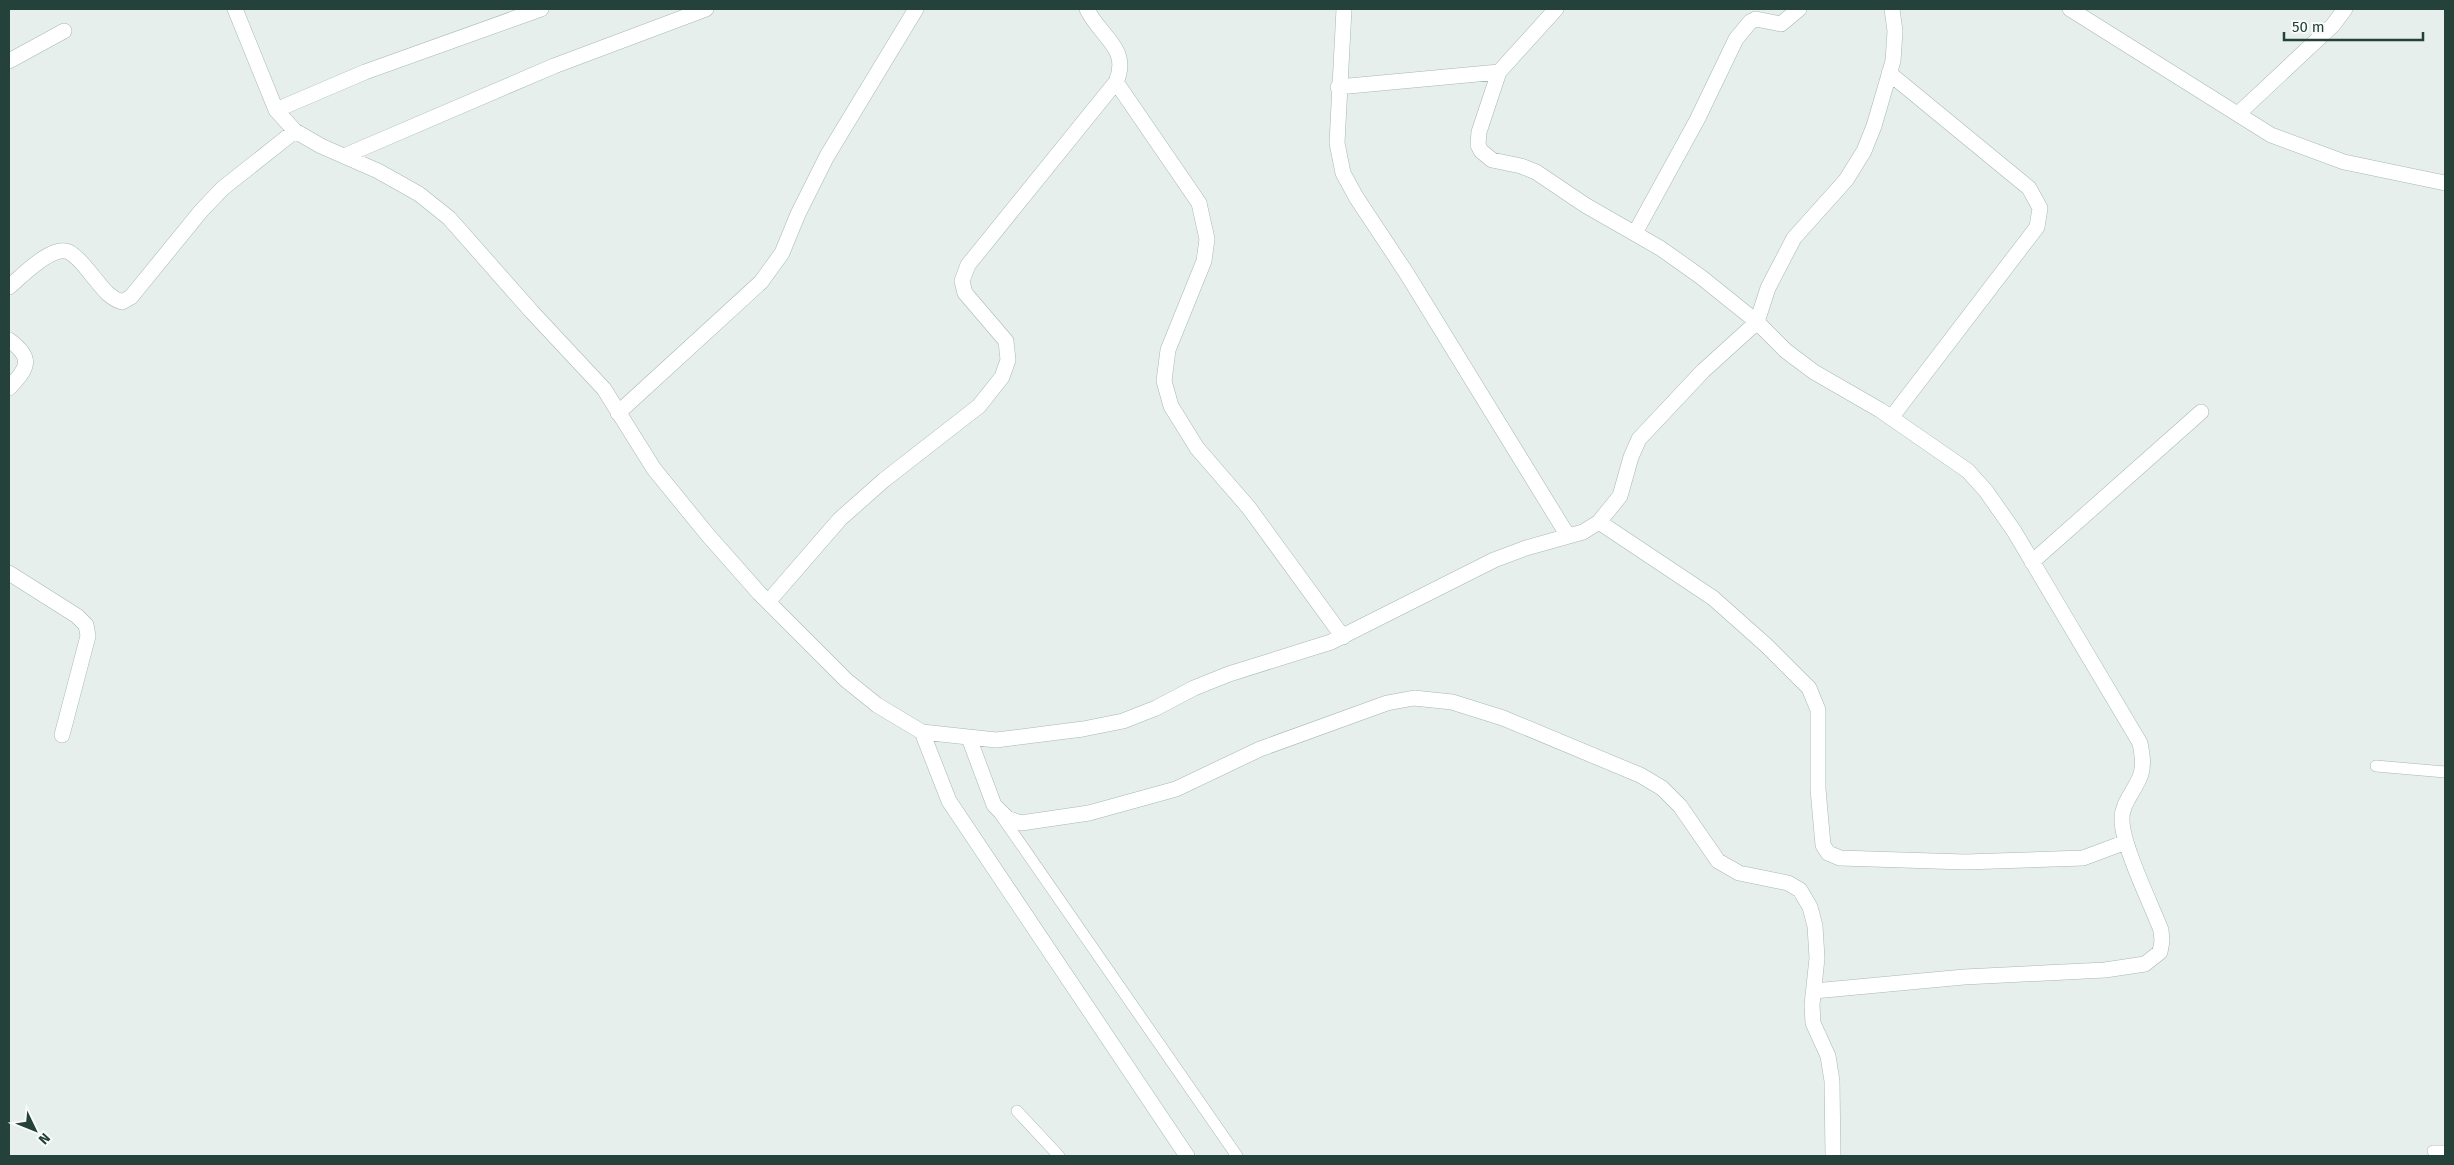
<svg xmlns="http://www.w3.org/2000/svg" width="2454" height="1165" viewBox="0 0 2454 1165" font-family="'Fira Sans',sans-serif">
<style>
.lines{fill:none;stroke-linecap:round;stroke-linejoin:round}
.service-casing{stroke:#a8b8b2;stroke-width:12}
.minor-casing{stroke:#a8b8b2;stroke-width:16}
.service{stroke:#fff;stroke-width:11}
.minor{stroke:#fff;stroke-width:15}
</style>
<rect width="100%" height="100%" fill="#e6efeb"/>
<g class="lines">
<!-- service casing -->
<g class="service-casing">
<path id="service" d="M2376 766 2445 772
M1000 814 1237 1156
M1017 1111 1059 1156
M2433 1151H2445"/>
</g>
<!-- minor casing -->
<g class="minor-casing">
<path id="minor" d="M235 9 276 110 295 131 321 146 378 171 419 194 449 218 532 312 604 389 654 469 707 534 759 593 846 680 877 705 922 732 996 740 1083 729 1123 721 1156 708 1194 688 1229 674 1331 642 1494 560 1526 548 1583 532 1599 522 1620 496 1631 457 1639 439 1703 371 1757 322 1768 288 1794 238 1846 180 1864 151 1874 126 1893 61 1895 31 1892 9
M1344 9 1337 143 1343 173 1356 197 1407 274 1568 536
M2070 9 2271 135 2344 162 2445 183
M9 61 64 31
M1499 72 1479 132 1478 145 1481 151 1492 160 1521 166 1536 172 1585 205 1660 248 1701 277 1757 322 1786 351 1814 372 1880 410 1968 471 1986 491 2014 531 2140 743C2142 753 2144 764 2141 774 2136 790 2121 803 2122 820 2122 845 2151 904 2161 930L2162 941 2160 952 2145 964 2105 970 1964 977 1814 991
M1889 73 2029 188 2040 208 2037 227 1891 418
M1116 82 1199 203 1207 239 1204 261 1168 350 1164 381 1171 406 1197 448 1249 508 1343 637
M1338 87 1499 72 1556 9
M276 110 365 72 541 9
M2238 114 2333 25 2345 9
M344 156 554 66 706 9
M1635 233 1697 120 1736 39 1750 22 1756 19 1781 24 1799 9
M9 287C22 276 52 244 69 252 80 258 88 271 96 280 104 290 110 298 122 302L131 297 201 211 223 188 295 131
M9 340C34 358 28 368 9 388
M618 413 761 282 782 253 798 214 827 156 916 9
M1599 522 1713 598 1767 646 1809 688 1818 710V789L1823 845 1828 853 1840 858 1965 862 2083 858 2126 842
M2032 562 2201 412
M9 573 77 616 86 625 88 636 62 735
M768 602 840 519 884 480 979 406 1002 377 1008 360 1006 341 965 293 962 281 968 265 1116 82C1131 48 1099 36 1087 9
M922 732 949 801 1187 1156
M969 738 994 805 1007 818 1021 823 1089 813 1176 789 1260 749 1387 703 1414 698 1452 702 1503 718 1640 775 1662 788 1680 806 1718 861 1739 873 1788 883 1800 890 1810 907 1815 926 1817 958 1812 1005 1813 1023 1828 1056 1832 1081 1833 1156"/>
</g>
<!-- service -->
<use href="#service" class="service"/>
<!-- minor -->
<use href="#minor" class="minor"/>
</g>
<!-- border -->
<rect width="2454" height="1165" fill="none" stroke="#24423a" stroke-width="20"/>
<!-- north arrow -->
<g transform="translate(35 1130) rotate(133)" stroke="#f7fbf9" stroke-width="4" paint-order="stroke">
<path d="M0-4L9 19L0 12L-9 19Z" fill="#24423a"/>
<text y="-8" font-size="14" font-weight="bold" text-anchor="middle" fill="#24423a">N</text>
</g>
<!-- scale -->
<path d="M2284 32v8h139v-8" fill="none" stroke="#24423a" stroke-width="2.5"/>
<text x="2292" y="32" font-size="15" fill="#24423a" stroke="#f7fbf9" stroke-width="4" paint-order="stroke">50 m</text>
</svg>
